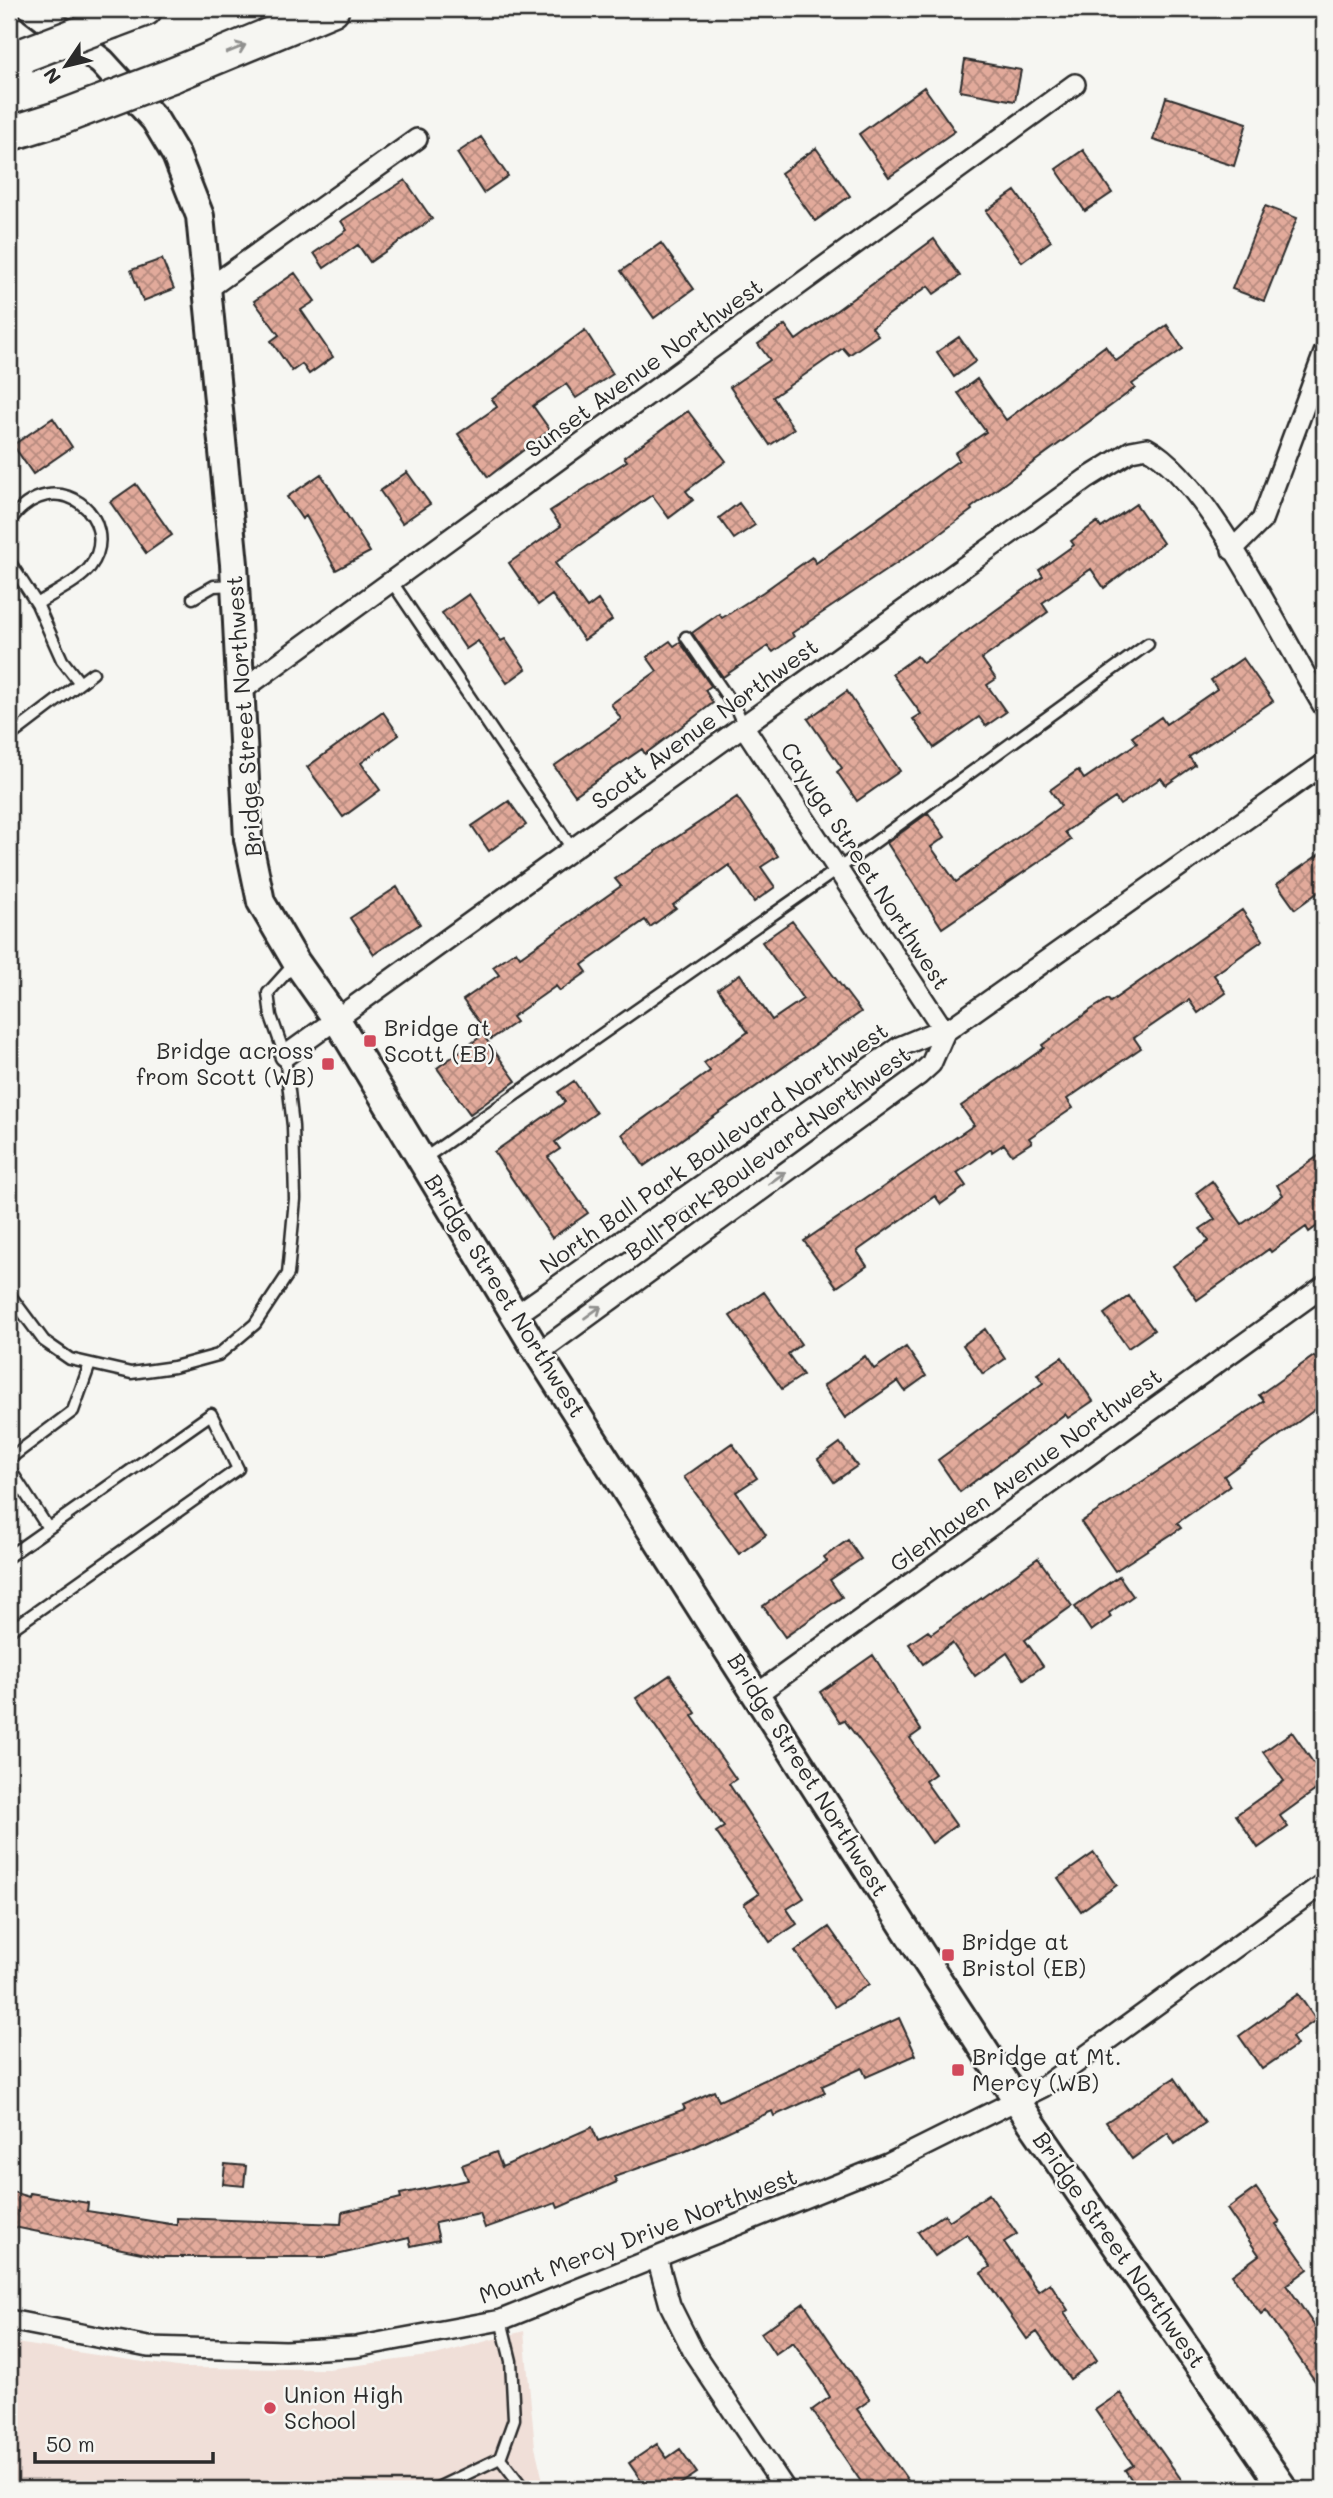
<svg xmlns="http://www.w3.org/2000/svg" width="1333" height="2498" viewBox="0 0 1333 2498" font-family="Mali,sans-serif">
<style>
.built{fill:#f0dfd8}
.building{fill:url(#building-cross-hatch);stroke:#2b2b2b;stroke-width:2}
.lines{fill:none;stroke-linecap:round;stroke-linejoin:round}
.service-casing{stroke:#2b2b2b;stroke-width:15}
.minor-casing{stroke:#2b2b2b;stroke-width:24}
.secondary-casing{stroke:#2b2b2b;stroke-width:32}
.motorway-casing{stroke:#2b2b2b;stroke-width:38}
.service{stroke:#f6f6f2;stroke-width:10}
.minor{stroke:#f6f6f2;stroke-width:19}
.secondary{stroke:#f6f6f2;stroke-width:26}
.motorway{stroke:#f6f6f2;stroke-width:33}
.motorway-bridge-casing{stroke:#2b2b2b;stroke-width:38;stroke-linecap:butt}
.motorway-bridge{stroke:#f6f6f2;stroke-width:33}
.oneway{stroke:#90908e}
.poi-dot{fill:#d1495b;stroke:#f6f6f2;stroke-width:2.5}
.labels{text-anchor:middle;stroke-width:5;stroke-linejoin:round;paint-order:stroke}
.street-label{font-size:23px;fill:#2b2b2b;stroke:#f6f6f2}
.poi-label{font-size:23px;fill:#2b2b2b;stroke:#f6f6f2;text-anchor:start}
</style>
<defs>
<pattern id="building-cross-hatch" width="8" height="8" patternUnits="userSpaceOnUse" patternTransform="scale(1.75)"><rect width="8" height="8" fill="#e2aa9b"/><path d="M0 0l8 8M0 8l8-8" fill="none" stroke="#b78b7f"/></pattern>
</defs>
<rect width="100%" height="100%" fill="#f6f6f2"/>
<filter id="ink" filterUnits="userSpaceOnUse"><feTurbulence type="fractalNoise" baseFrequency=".0143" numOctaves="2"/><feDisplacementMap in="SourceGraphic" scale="14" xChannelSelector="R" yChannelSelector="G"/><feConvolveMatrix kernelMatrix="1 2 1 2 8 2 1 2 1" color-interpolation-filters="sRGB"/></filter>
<g filter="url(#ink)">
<!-- built -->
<path class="built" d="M524 2331 535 2447 545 2489H9V2342L184 2368 328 2369 435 2355Z"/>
<!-- building -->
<path class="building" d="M965 60 1021 70 1015 101 960 91Z
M924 87 955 131 889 177 859 134Z
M1166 97 1247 123 1234 166 1153 140Z
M481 137 508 176 483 193 457 153Z
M816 148 850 196 815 221 781 173Z
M1083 150 1112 193 1085 211 1056 169Z
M405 180 432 219 370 262 358 245 324 268 314 253 347 230 341 221Z
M1015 191 1051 241 1022 262 986 211Z
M1265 206 1297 218 1264 301 1232 289Z
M934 239 960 276 934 294 928 286 872 327 878 335 849 355 843 348 773 397 794 429 770 445 730 387 770 360 758 344 785 325 796 340Z
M661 243 694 289 654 318 621 271Z
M162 259 174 289 143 301 131 270Z
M295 273 315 301 301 310 333 357 309 374 302 364 292 371 271 341 279 335 254 301Z
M1167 325 1183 349 1132 384 1135 388 971 508 972 510 930 541 792 633 794 637 773 652 768 646 723 677 692 633 719 614 722 618 763 592 812 557 816 563 959 460 955 453 986 432 958 393 977 379 1006 420 1105 346 1116 361Z
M585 330 613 374 576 398 566 384 533 406 550 430 488 477 458 434 497 407 492 399Z
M959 337 976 361 954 377 937 352Z
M688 411 726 461 686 491 693 500 669 518 652 495 555 563 587 608 598 600 612 620 584 640 552 595 538 605 509 563 561 526 550 511 627 461 624 457Z
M53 418 72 447 33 474 13 445Z
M407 472 430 504 402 523 380 491Z
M321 474 370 552 336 570 306 516 302 519 287 497Z
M136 484 172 535 146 553 110 502Z
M739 503 755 525 734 539 719 518Z
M1136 504 1163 543 1104 588 1091 569 1042 603 1048 612 982 659 996 679 987 685 1006 712 986 726 979 717 934 748 913 719 921 714 892 674 917 656 923 663 1043 576 1039 570 1074 545 1071 541 1097 522 1101 528Z
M469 594 501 641 505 639 526 669 507 683 478 641 466 649 442 613Z
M670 641 674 646 680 642 711 686 705 690 713 703 645 754 642 749 575 795 554 766 621 719 611 704 657 671 647 657Z
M1243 658 1273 701 1189 757 1195 765 1166 785 1161 778 1120 805 1115 798 1065 832 1071 840 942 928 887 843 928 813 945 837 931 847 956 882 1061 806 1050 790 1078 770 1084 779 1137 743 1132 737 1161 717 1166 724 1217 689 1211 680Z
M847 691 900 771 857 801 837 772 842 768 808 719Z
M383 712 399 735 361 763 380 790 343 817 307 767Z
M737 797 778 856 761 867 775 887 754 902 729 865 673 905 676 908 650 927 645 920 582 965 587 972 560 991 556 986 512 1017 516 1022 491 1039 463 1000 499 975 493 967 516 951 520 957 621 886 615 879Z
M509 801 526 825 489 851 472 826Z
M1324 851V888L1295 909 1277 884Z
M397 887 420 924 374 954 350 918Z
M1242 910 1263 940 1214 975 1226 993 1198 1013 1189 1000 1134 1038 1141 1048 1067 1099 1073 1108 1029 1138 1032 1142 1012 1155 1004 1144 992 1152 991 1149 957 1173 966 1186 941 1204 935 1196 857 1251 867 1266 837 1287 804 1241 974 1125 961 1106 1044 1048 1042 1045 1092 1009 1108 999 1110 1002Z
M792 921 861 1012 644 1166 622 1134 710 1071 704 1063 748 1032 718 989 740 974 772 1020 803 999 762 942Z
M483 1035 516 1081 470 1114 437 1068Z
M574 1081 596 1113 555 1142 560 1149 548 1157 588 1213 552 1238 494 1152 565 1102 558 1092Z
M1324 1152V1221L1309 1232 1306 1227 1271 1252 1269 1249 1197 1300 1173 1266 1209 1241 1200 1229 1215 1219 1196 1193 1212 1181 1242 1224 1283 1195 1277 1185Z
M764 1292 801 1344 788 1354 803 1375 782 1389 730 1316Z
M1129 1296 1154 1330 1128 1348 1104 1314Z
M985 1329 1005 1359 983 1374 963 1345Z
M906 1347 926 1376 905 1391 898 1381 845 1418 823 1386 865 1356 874 1369Z
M1314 1356 1324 1370V1403L1224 1476 1230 1486 1177 1523 1181 1528 1115 1571 1081 1522 1264 1401 1259 1395Z
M1062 1357 1093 1401 1068 1418 1065 1414 960 1492 938 1460 1043 1383 1037 1374Z
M732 1443 757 1478 736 1492 766 1535 739 1554 684 1477Z
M840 1443 857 1466 834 1482 818 1459Z
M848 1540 861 1559 830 1580 842 1597 785 1637 763 1606 827 1561 824 1557Z
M1038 1558 1072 1606 1025 1640 1043 1666 1024 1679 1007 1653 975 1676 952 1643 923 1664 909 1644 928 1631 931 1634Z
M1119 1576 1133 1596 1109 1613 1111 1617 1091 1631 1075 1607Z
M873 1655 921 1730 910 1738 935 1774 925 1781 956 1825 932 1843 876 1762 844 1720 840 1722 820 1692Z
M670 1675 696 1713 692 1716 736 1779 729 1784 804 1898 787 1909 797 1924 770 1942 744 1904 759 1894 716 1832 724 1827 636 1698Z
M1292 1732 1324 1778V1784L1280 1816 1288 1827 1258 1848 1236 1815 1284 1781 1263 1752Z
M1094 1853 1117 1885 1081 1911 1058 1878Z
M829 1927 869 1984 835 2007 795 1951Z
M1298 1994 1316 2020 1292 2037 1297 2045 1262 2069 1239 2036Z
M899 2018 916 2055 866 2077 862 2068 822 2086 825 2093 774 2116 772 2111 686 2151 614 2177 617 2182 558 2208 556 2203 485 2228 480 2214 435 2223 439 2240 411 2246 409 2238 328 2257H161L9 2226V2191L29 2197 30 2193 88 2203 87 2211 177 2225V2218L341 2224 342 2212 401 2198 400 2194 468 2180 462 2165 496 2152 502 2167 592 2127 598 2141 685 2109 683 2105 714 2091 719 2101Z
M1174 2078 1205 2123 1175 2144 1168 2133 1132 2159 1106 2122Z
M225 2164 246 2166 244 2186 223 2184Z
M1256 2188 1280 2222 1276 2224 1308 2269 1287 2285 1324 2340V2394L1266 2310 1261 2314 1232 2275 1259 2255 1227 2209Z
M989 2194 1017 2234 1004 2242 1038 2291 1050 2283 1068 2310 1064 2313 1097 2360 1070 2379 1037 2332 1027 2339 981 2273 990 2267 967 2234 935 2256 918 2232 945 2214 949 2221Z
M804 2303 870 2400 857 2409 914 2489H866L812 2410 830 2397 818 2377 793 2342 775 2354 761 2333Z
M1120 2393 1159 2448 1188 2489H1138L1125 2470 1133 2465 1095 2410Z
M657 2444 667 2458 680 2449 697 2473 673 2489H647L629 2463Z"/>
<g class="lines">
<!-- service casing -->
<g class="service-casing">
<path id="service" d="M9 522C55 458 125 520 90 567 79 582 53 593 37 604
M9 561 37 604 62 660 80 683
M392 582 573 850
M193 598 214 586 235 585
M686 637 737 711 744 726
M9 737 93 673
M422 1160 838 869 1148 644
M9 1294 44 1341 70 1359 131 1373 174 1367 218 1355 255 1324 288 1274 295 1199 293 1126 285 1056 271 1016 268 993 295 963
M9 1459 73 1411 90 1364
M9 1468 48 1528
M9 1556 211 1414 238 1469 9 1631
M501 2320 511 2361 514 2419 500 2458 524 2489
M435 2489 500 2458"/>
</g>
<!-- minor casing -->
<g class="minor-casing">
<path id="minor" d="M209 288 417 139
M1232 550 1262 520 1324 353
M242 690 1075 84
M744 727 945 1032
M285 1056 1086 479 1131 451 1147 448C1209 481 1284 642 1324 707
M516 1315 899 1047 930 1034 945 1032
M538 1353 919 1075 931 1064 945 1032 1324 764
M757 1694 1324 1286
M657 2258 670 2305 694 2353 785 2489
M9 2320 148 2347 286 2351 356 2347 501 2320 888 2164 1043 2087 1324 1883"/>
</g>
<!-- secondary casing -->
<g class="secondary-casing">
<path id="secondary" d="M33 9 102 62 155 120 176 155 200 216 234 564 248 839 261 902 296 962 337 1020 538 1353 924 1958 1031 2122 1284 2489"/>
</g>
<!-- motorway casing -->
<g class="motorway-casing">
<path id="motorway" d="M113 21 145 9
M173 75 332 9
M9 134 60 118"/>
</g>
<!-- service -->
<use href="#service" class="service"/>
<!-- minor -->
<use href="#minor" class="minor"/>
<!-- secondary -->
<use href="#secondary" class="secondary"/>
<!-- motorway -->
<use href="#motorway" class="motorway"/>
<!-- motorway-bridge casing -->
<g class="motorway-bridge-casing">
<path id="motorway-bridge" d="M26 54 113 21
M60 118 173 75"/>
</g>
<!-- motorway-bridge -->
<use href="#motorway-bridge" class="motorway-bridge"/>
</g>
<!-- one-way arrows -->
<defs><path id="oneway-shaft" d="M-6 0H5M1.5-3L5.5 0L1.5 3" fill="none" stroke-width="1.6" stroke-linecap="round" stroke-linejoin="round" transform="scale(1.75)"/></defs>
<g class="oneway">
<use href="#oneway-shaft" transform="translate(236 49) rotate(-22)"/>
<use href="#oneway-shaft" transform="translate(777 1178) rotate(-36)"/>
<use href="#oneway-shaft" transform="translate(593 1312) rotate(-36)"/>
</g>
</g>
<!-- markers -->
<g class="poi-dot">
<rect x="363" y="1034" width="14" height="14" rx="3.5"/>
<rect x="321" y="1057" width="14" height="14" rx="3.5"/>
<rect x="941" y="1948" width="14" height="14" rx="3.5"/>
<rect x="951" y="2063" width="14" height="14" rx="3.5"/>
<circle cx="270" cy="2408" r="7"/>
</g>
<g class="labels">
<!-- street labels -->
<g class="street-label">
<text transform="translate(644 368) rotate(-36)" y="8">Sunset Avenue Northwest</text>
<text transform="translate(244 716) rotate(-94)" y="8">Bridge Street Northwest</text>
<text transform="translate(705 724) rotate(-36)" y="8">Scott Avenue Northwest</text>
<text transform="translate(865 866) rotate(57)" y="8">Cayuga Street Northwest</text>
<text transform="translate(714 1148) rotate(-35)" y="8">North Ball Park Boulevard Northwest</text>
<text transform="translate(768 1153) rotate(-36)" y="8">Ball Park Boulevard Northwest</text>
<text transform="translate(505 1296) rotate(58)" y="8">Bridge Street Northwest</text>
<text transform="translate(1026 1470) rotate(-36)" y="8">Glenhaven Avenue Northwest</text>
<text transform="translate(808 1775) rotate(58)" y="8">Bridge Street Northwest</text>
<text transform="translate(638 2236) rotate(-21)" y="8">Mount Mercy Drive Northwest</text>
<text transform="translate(1119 2250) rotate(55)" y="8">Bridge Street Northwest</text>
</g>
<!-- poi labels -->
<g class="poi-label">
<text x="384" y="1036">Bridge at<tspan x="384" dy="26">Scott (EB)</tspan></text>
<text x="314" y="1059" text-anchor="end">Bridge across<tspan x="314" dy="26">from Scott (WB)</tspan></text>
<text x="962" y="1950">Bridge at<tspan x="962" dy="26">Bristol (EB)</tspan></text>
<text x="972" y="2065">Bridge at Mt.<tspan x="972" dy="26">Mercy (WB)</tspan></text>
<text x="284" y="2403">Union High<tspan x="284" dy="26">School</tspan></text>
</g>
</g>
<!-- margin -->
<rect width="1333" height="2498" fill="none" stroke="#f6f6f2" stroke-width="35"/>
<rect x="18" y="18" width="1298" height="2463" fill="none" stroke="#2b2b2b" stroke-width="2.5" filter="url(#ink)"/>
<!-- north arrow -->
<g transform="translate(66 66) rotate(235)" stroke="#f6f6f2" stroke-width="5" paint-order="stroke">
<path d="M0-5L12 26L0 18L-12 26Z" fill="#2b2b2b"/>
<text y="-10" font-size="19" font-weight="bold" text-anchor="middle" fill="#2b2b2b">N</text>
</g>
<!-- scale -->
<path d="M35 2452v10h178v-10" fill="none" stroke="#2b2b2b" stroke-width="3.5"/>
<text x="46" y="2452" font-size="21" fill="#2b2b2b" stroke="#f6f6f2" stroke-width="5" paint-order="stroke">50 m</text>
</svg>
